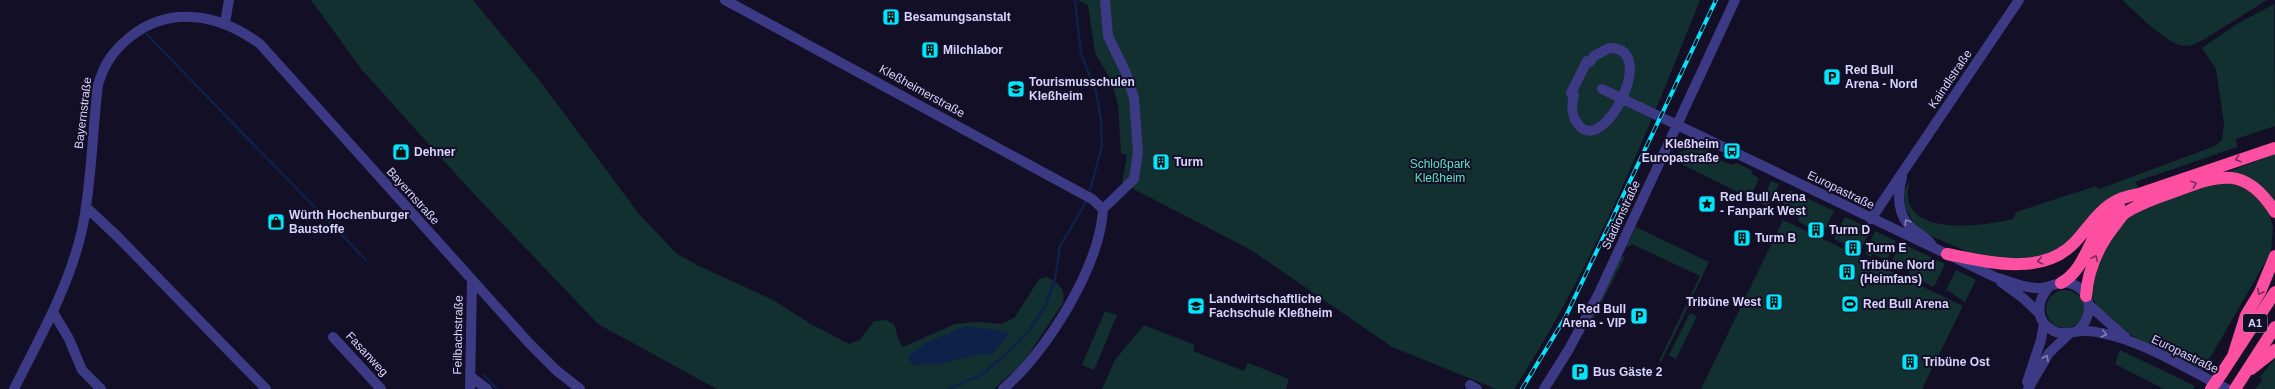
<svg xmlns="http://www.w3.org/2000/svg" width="2275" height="389" viewBox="0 0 2275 389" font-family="Arial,sans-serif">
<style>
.green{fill:#12302f}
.water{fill:#0c2248}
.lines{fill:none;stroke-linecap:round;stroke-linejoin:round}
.stream{stroke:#0c2248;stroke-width:2.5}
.minor{stroke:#3d3a85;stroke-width:10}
.highway{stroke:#ff4fa3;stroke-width:12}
.rail-casing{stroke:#00e5ff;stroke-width:4}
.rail{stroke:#130f26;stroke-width:2.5;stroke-dasharray:8;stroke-linecap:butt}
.highway-bridge{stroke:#ff4fa3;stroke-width:12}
.oneway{stroke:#7d2c5e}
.oneway2{stroke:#837fbc}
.labels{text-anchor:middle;stroke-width:4;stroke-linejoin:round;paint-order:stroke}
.shield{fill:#130f26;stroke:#9e99be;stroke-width:1}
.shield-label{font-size:11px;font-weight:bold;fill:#d9d4ff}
.poi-label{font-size:12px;font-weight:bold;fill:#d9d4ff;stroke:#130f26;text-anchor:start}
.street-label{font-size:12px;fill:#d9d4ff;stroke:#130f26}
.park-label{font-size:12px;fill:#5fe0c0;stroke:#130f26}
</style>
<rect width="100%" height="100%" fill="#130f26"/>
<!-- green -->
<path class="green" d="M311 0H473L543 85 639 214 676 253 697 265 773 300 811 324 849 344 860 340 874 321 885 320 894 324 899 341 903 347 955 324 979 322 1002 324 1015 317 1039 279 1047 277C1059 284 1066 288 1063 303L1023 363 994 389H717L598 324 473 193 362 70Z
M1077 0H1700C1647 133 1593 268 1514 389H1496L1392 347 1251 250 1122 183 1127 155 1121 153 1118 105 1111 80 1095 53 1088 5Z
M2122 0H2267L2203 40C2197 43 2192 46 2185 46 2168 46 2135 11 2122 0Z
M2274 4 2275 126 2236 139 2237 147 2135 182 2138 187 2053 253 2016 261 1970 253 1924 233 1915 226 1905 207 1904 191 1910 180C1909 185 1907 192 1908 198 1914 237 1988 225 2013 219L2016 212 2096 186 2099 189 2215 146 2222 140 2224 124 2216 69 2202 48 2237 24Z
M1692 148 1710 150 1708 154 1731 165 1737 163 1751 170 1752 174 1759 178 1750 198 1673 160 1680 152Z
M2275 154V204L2228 172Z
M1771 181 1779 184 1768 207 1761 203Z
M2224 182 2246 187 2268 210 2273 227 2271 252 2202 372 2141 342 2105 317 2096 306 2090 288 2091 278 2115 231 2129 215 2192 189Z
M1790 190 1834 211 1823 234V231L1812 225 1810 228 1798 221 1799 218 1788 213 1787 216 1779 212Z
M1845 217 1871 229 1860 251 1859 248 1849 243 1847 245 1834 239Z
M1783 220 1963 306 1922 389H1701Z
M1636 227 1709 262 1690 302 1688 301 1700 276 1632 244 1627 248V244Z
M1875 231 1896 241 1885 264 1882 262 1884 259 1873 254 1871 257 1865 254Z
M1901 243 1945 264 1934 287 1909 275 1910 272 1899 267 1897 269 1889 266Z
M1621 256 1625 257 1589 327 1588 324Z
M1956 270 1976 280 1965 302 1947 290 1945 292Z
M2046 309a19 19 0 1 1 38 0a19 19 0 1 1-38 0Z
M1686 305 1688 307 1661 362 1659 361Z
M1105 311 1117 315 1094 370 1082 365Z
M1690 313 1697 316 1676 359 1669 355Z
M1144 325 1195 345 1193 351 1244 371 1248 363 1289 379 1286 389H1102L1115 360Z
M2120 350 2195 386 2193 389H2164L2115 364Z
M2275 358V389H2255L2262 381 2260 377Z"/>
<!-- water -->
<path class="water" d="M966 326 1005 331 1009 334 993 354 977 355 939 364 912 365 908 356 927 342Z"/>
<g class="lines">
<!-- stream -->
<path class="stream" d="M1075 0 1081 54 1096 91 1101 120 1102 146 1089 194
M147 34 154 42 366 260
M484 375 497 389
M948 389 983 374 1017 344 1030 329 1046 305 1055 279 1060 246 1088 199"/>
<!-- minor -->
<path class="minor" d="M725 0 1092 199 1103 209
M225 23 229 0
M1609 48C1661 46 1602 159 1578 124 1571 115 1571 106 1574 95L1571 93 1587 61 1590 62 1594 56Z
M1602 89 1995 277C2009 281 2025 289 2040 288 2051 287 2060 280 2072 284 2094 292 2093 319 2077 331
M1902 177C1897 194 1897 217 1913 229 1920 235 1926 237 1932 245
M86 207 118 237 266 389
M1871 219 2019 0
M2001 282 2023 298 2040 314
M2050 286C2037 299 2034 320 2052 330 2063 337 2075 330 2087 331 2096 331 2105 334 2114 336 2153 347 2191 371 2227 389
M2090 306 2126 338
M53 312 69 339 82 370 101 389
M333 337 381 389
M470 376 487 389
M2027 382 2041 340 2044 323
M1470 385 1477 389
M14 389C40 337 69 287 82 230 92 183 92 132 98 85 104 64 113 51 130 37 171 4 221 15 260 44L529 343 557 371 580 389
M470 389 472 281
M1003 389C1047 352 1100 266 1103 209L1134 179 1138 152 1134 98 1126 73 1108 36 1105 0
M1544 389 1569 349 1599 293 1735 0
M2028 389 2049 353 2070 333"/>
<!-- highway -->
<path class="highway" d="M1947 254C1987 262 2043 277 2075 242 2097 218 2104 199 2139 194L2275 148
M2061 283C2090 267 2090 224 2119 206
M2086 296C2088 268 2098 246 2116 224 2119 220 2122 215 2125 213 2140 203 2159 197 2176 191 2220 174 2246 166 2275 212
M2234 353 2246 315 2260 292 2275 256
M2251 369 2275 350
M2222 373 2275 292
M2235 389 2275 327"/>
<!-- rail casing -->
<g class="rail-casing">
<path id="rail" d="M1522 389 1565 318 1716 0"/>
</g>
<!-- rail -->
<use href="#rail" class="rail"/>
<!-- highway-bridge -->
<path class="highway-bridge" d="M2211 389 2222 373"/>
</g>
<!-- one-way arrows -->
<defs><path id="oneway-chevron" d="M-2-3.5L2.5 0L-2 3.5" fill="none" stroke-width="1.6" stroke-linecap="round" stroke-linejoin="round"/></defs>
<g class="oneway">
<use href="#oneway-chevron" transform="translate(2238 159) rotate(162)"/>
<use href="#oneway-chevron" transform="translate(2194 184) rotate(-19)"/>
<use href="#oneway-chevron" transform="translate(2095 258) rotate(-64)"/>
<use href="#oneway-chevron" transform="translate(2040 261) rotate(167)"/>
<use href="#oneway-chevron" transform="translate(2260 292) rotate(117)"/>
</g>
<g class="oneway2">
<use href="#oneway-chevron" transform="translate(1907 222) rotate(-124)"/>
<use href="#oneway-chevron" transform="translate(2104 334) rotate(14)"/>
<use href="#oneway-chevron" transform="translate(2046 358) rotate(-60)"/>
</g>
<!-- icons -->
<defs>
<g id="building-square" transform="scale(0.9)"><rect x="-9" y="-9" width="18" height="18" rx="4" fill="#00e5ff" stroke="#130f26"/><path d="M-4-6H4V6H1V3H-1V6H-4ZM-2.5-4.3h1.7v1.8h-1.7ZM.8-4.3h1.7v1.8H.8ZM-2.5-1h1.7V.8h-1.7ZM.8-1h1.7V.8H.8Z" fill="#111"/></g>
<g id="parking-square" transform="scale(0.9)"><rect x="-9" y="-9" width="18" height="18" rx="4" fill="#00e5ff" stroke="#130f26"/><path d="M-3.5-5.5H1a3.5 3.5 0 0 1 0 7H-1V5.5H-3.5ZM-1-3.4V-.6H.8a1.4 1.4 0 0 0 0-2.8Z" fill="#111"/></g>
<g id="school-square" transform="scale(0.9)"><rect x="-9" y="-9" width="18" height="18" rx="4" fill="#00e5ff" stroke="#130f26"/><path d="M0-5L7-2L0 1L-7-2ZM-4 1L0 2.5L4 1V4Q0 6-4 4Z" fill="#111"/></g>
<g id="bus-square" transform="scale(0.9)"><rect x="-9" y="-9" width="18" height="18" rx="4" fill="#00e5ff" stroke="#130f26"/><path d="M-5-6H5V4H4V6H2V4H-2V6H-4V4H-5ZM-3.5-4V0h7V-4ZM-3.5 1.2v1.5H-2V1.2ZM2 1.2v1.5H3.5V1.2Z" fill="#111"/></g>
<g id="shop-square" transform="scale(0.9)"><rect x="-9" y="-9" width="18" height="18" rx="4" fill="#00e5ff" stroke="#130f26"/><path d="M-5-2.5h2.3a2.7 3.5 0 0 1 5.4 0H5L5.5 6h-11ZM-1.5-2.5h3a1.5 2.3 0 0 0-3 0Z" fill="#111"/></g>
<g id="sight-square" transform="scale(0.9)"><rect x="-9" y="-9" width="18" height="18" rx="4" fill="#00e5ff" stroke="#130f26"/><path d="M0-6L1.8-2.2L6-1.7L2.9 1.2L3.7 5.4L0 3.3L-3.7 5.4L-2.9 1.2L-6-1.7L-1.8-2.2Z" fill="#111"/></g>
<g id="stadium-square" transform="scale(0.9)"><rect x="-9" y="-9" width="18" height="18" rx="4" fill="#00e5ff" stroke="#130f26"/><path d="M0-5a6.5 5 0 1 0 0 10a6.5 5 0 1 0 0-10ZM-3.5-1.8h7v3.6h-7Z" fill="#111"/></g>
</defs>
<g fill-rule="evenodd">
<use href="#building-square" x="891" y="17"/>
<use href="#building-square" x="930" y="50"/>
<use href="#parking-square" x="1832" y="77"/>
<use href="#school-square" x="1016" y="89"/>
<use href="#bus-square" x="1732" y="151"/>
<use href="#shop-square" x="401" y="152"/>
<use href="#building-square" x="1161" y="162"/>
<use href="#sight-square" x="1707" y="204"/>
<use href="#shop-square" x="276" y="222"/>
<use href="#building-square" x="1816" y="230"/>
<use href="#building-square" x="1742" y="238"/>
<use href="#building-square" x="1853" y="248"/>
<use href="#building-square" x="1847" y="272"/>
<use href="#building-square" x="1774" y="302"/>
<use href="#stadium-square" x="1850" y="304"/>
<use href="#school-square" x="1196" y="306"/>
<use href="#parking-square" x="1639" y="316"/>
<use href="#building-square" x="1910" y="362"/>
<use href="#parking-square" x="1580" y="372"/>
</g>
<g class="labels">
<!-- shield labels -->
<rect class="shield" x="2243" y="314" width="24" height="18" rx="3"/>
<g class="shield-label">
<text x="2255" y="327">A1</text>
</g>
<!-- poi labels -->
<g class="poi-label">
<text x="904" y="21">Besamungsanstalt</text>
<text x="943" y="54">Milchlabor</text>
<text x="1845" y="74">Red Bull<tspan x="1845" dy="14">Arena - Nord</tspan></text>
<text x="1029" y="86">Tourismusschulen<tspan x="1029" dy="14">Kleßheim</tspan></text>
<text x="1719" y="148" text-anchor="end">Kleßheim<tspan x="1719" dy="14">Europastraße</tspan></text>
<text x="414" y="156">Dehner</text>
<text x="1174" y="166">Turm</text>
<text x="1720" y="201">Red Bull Arena<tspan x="1720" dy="14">- Fanpark West</tspan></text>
<text x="289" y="219">Würth Hochenburger<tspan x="289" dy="14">Baustoffe</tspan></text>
<text x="1829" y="234">Turm D</text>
<text x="1755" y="242">Turm B</text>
<text x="1866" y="252">Turm E</text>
<text x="1860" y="269">Tribüne Nord<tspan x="1860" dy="14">(Heimfans)</tspan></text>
<text x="1209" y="303">Landwirtschaftliche<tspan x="1209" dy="14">Fachschule Kleßheim</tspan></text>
<text x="1761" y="306" text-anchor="end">Tribüne West</text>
<text x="1863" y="308">Red Bull Arena</text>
<text x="1626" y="313" text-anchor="end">Red Bull<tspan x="1626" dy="14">Arena - VIP</tspan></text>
<text x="1923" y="366">Tribüne Ost</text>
<text x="1593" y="376">Bus Gäste 2</text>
</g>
<!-- street labels -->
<g class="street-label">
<text transform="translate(1950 79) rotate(-56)" y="4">Kaindlstraße</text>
<text transform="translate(922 91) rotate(29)" y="4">Kleßheimerstraße</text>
<text transform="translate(83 113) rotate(-83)" y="4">Bayernstraße</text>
<text transform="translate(1841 190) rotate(26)" y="4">Europastraße</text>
<text transform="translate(413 196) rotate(48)" y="4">Bayernstraße</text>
<text transform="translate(1621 215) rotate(-65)" y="4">Stadionstraße</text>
<text transform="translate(458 335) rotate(-89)" y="4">Feilbachstraße</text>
<text transform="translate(367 354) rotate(47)" y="4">Fasanweg</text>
<text transform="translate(2185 354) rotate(26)" y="4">Europastraße</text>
</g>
<!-- park labels -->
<g class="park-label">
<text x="1440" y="168">Schloßpark<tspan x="1440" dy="14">Kleßheim</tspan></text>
</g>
</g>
</svg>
